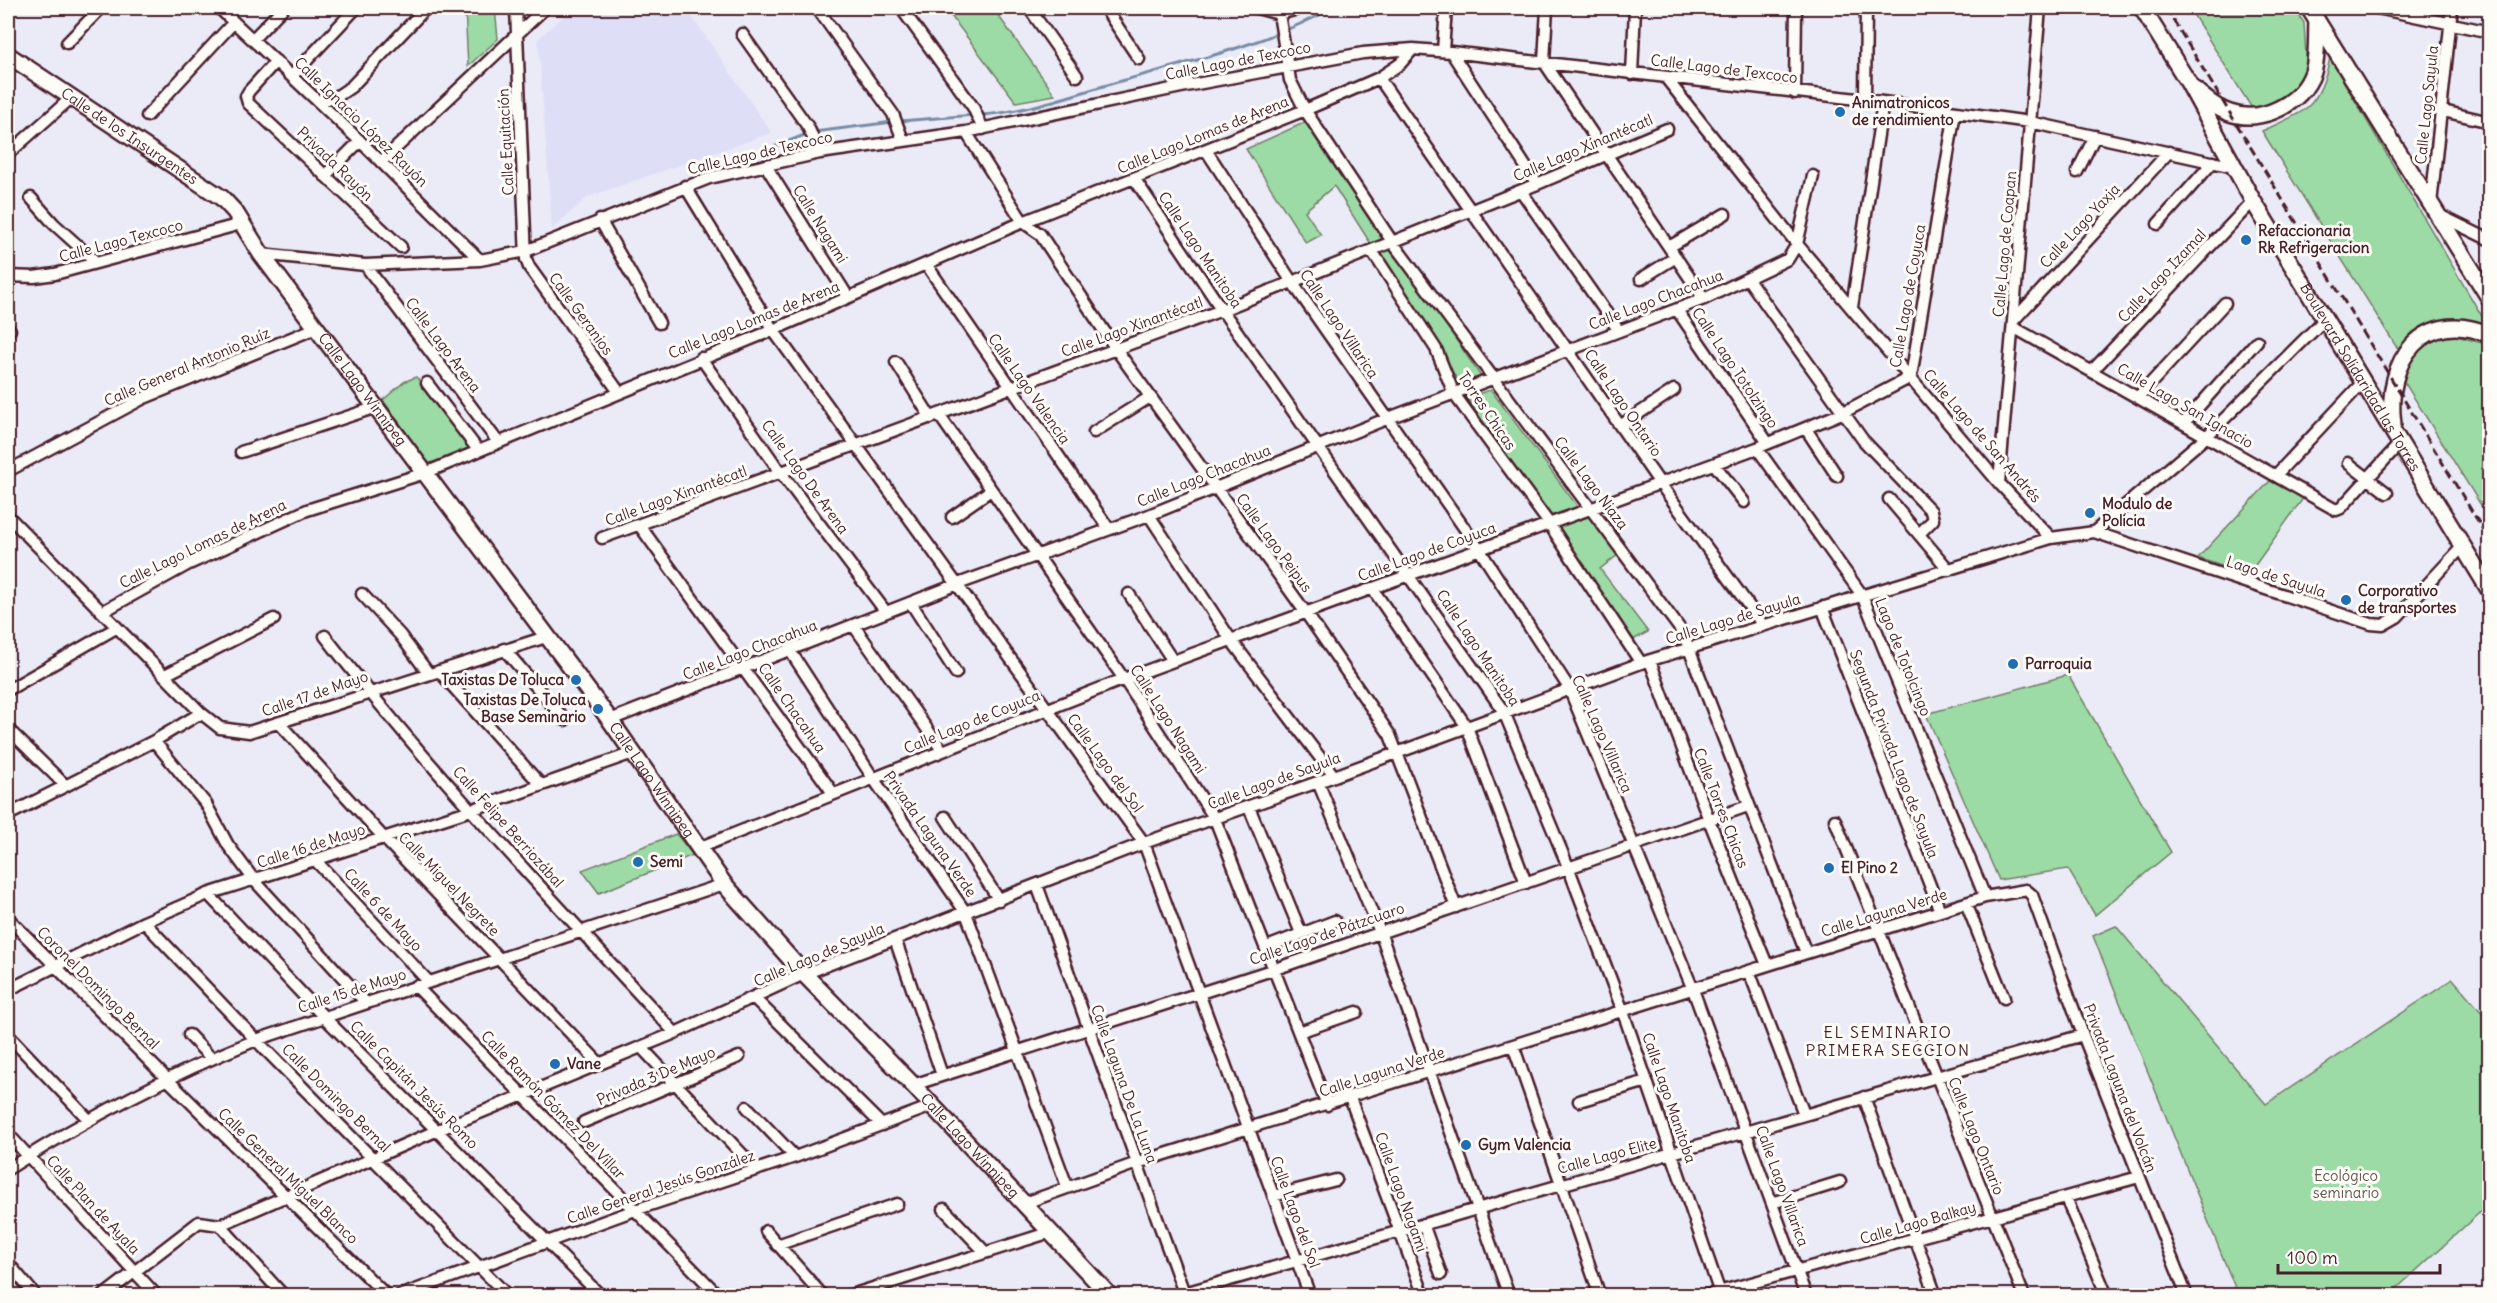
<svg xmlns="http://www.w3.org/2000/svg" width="2497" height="1303" viewBox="0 0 2497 1303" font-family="Delius,sans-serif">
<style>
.built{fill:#dedff7}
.green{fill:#9cdba5;stroke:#737d68;stroke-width:1.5}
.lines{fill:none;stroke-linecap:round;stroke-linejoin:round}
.stream{stroke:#788ca6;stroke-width:3}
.street-casing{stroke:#4a1f2b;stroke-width:15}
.secondary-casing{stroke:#4a1f2b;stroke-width:20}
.street{stroke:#fdfcf7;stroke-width:10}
.secondary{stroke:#fdfcf7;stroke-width:15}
.rail{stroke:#4a1f2b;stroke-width:3;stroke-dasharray:9 4.5;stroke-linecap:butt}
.poi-dot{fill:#1f6fb2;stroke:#fdfcf7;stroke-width:2}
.labels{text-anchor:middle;stroke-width:6;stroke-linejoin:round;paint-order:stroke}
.street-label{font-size:15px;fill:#4a1f2b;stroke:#fdfcf7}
.poi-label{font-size:15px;font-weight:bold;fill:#4a1f2b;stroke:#fdfcf7;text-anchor:start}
.park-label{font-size:15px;fill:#635750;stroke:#fdfcf7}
.neighbourhood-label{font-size:16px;letter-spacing:1.5px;fill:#4a1f2b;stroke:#fdfcf7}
</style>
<rect width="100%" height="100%" fill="#ebebf7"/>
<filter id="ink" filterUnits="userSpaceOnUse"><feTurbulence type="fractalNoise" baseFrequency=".0167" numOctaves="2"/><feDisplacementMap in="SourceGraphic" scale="12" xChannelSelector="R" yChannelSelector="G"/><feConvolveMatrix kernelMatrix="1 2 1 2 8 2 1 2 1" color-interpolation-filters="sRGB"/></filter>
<g filter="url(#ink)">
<!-- built -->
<path class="built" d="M572 8H686L772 133 588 197 552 229 538 39Z"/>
<!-- green -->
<path class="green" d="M465 8H495L498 39 468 66Z
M945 8H993L1055 95 1016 102Z
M2189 8H2294L2304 23 2307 76 2286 101 2253 110Z
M2330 58 2486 323 2447 318 2397 348 2262 131C2306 111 2319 109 2330 58Z
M1308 121 1482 378 1462 387 1334 186 1305 211 1321 235 1306 243 1246 149Z
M2439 331 2489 345V518L2398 372 2402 363Z
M416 377 420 381 471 448 429 464 383 400 404 382Z
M1491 390 1578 507 1550 516 1466 397Z
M2270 481 2304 497 2248 575 2198 558Z
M1591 516 1619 554 1600 569 1648 632 1631 641 1552 529Z
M2068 675 2171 852 2095 915 2068 869 1999 880 1926 714Z
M676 834 693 855 599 893 582 870Z
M2116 926 2266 1104 2453 979 2489 1021V1204L2395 1290V1295H2238L2093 936Z"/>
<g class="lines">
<!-- stream -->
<path class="stream" d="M981 115C1026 112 1071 95 1114 83 1189 62 1264 45 1333 8
M900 121 974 115
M814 132 893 122
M558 232 807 134"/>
<!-- street casing -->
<g class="street-casing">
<path id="street" d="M219 8 360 141 480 260
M516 8 526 259 529 267 619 392
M817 8 893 114 903 140
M901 8 973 107 983 129
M1029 8 1077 76
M1105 8 1139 59
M1257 8 1279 14 1302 8
M1547 8 1544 62 1704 299
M2377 8 2490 32
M1279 14 1290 80 1305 110 1393 243 1683 633 1806 953
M742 34 808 127 820 153
M253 39 283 8
M67 43 101 8
M1443 51 1446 8
M1451 52 1537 184
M276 61 249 91 246 96 248 103 401 247
M1632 74 1635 8
M292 76 356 8
M1379 78 1659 482 1762 624
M1666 78 1797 244 1999 483 2051 538
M1795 93 1796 8
M1865 100 1866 8
M319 102 339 95 351 87 425 9
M2443 111 2490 122
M147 116 234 22
M966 132 1023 222 1040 234 1116 349 1306 613 1390 735 1456 907
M1206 150 1292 282 1479 549 1569 688 1692 987 1806 1296
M8 154 71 98
M381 162 545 8
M766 166 848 297
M2077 172 2095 136
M325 176 360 141
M1134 178 1222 310 1504 712 1569 869 1622 1009 1721 1296
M685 186 773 330 1144 843 1310 1296
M1521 191 1619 331
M31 198 54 224 95 261
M2431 204 2452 8
M2439 215 2490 240
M600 220 659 323
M2158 224 2213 162
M1669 247 1725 214
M1372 251 1436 349 1454 394 1548 522 1641 663
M261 254 365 265 480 260 526 251 709 178 820 153 966 132 1186 86 1363 53 1413 49 1451 52 1883 102 2030 122 2234 167
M926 264 1109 529
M365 265 498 442
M8 276 34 277 55 274 241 224
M1641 279 1676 257
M1748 279 1863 440 1931 511 1933 520 1919 534
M1852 307 1883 102
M1677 310 1768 443
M2014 320 2169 152
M2013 327 2336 510 2341 508 2401 442
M8 332 10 330
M701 358 781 473 886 612
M896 362 931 418
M2092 371 2253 201
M427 383 478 450
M2138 397 2225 303
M939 415 1124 679 1215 819 1327 1105
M2184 423 2257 341
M1620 426 1674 390
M1806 429 1837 476
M1094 432 1150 397
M1757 448 1862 595 1985 897
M241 452 374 408
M2348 463 2387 493
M1714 464 1744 502
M8 471 144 398 316 328
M2276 475 2363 382
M1999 483 2040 8
M1889 499 1949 570
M1149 515 1231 640 1334 776
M8 516 201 713 220 728 249 732 546 637
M952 517 991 490
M640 526 833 793
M2094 532 2207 436 2325 319
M602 538 1222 310 1537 184 1667 129
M1372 588 1467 727 1526 883
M362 594 400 635 429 674
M1129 594 1173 661
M911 603 956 673
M1822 607 1940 911
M102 612 187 565 307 510 425 473 773 330 1023 222 1305 110 1379 78 1400 64 1413 49
M854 626 942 750
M325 636C433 775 556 903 675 1033
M504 649 565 720
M789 649 873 778 966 913 1067 1186
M1650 661 1709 820 1767 965
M439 671 541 785
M165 675 274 619
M8 690 116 628
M610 720 958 584 1149 515 1386 419 1704 299 1788 259 1797 244 1813 176
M279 723 384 838 600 1064
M8 729 66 786
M154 741 206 804 228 845 254 880 366 1003
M1318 782 1380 932 1509 1296
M1249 807 1301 933
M8 815 154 741 201 713
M945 817 999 900
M1835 820 2024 1296
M701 847 1124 679 1757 448 1842 413 1911 377 1955 112
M315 860 428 981
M1037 885 1184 1293
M208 894 323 1016 601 1296
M1966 903 2004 998
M8 918 167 1079 387 1296
M144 922 256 1040 508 1296
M895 939 942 1075
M1267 947 1335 921
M1749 971 1804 1114
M416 986 719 1296
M8 990 144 922 208 894 471 810 633 753
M754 998 882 1125
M1299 1032 1357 1012
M8 1035 89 1120
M189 1035 211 1058
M1513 1045 1600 1296
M641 1047 757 1170
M913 1085 1275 969 1748 806
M1864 1097 1936 1296
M1350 1098 1424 1296
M1579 1101 1647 1081
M747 1107 795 1157
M584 1122 739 1057
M8 1134 157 1296
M8 1169C86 1119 169 1075 256 1040L724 884
M1273 1196 1336 1180
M2066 1198 2107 1296
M1025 1203 1137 1163 1985 897 2026 890 2032 895 2083 1035 2187 1296
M1772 1203 1840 1182
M944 1209 985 1252
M1423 1224 1441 1274
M220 1225 438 1130 675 1033 804 974 1144 843 1318 782 1641 663 2051 538 2094 532 2371 624 2383 625 2397 617 2463 546
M766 1231 823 1296
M777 1245 897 1204
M8 1263 36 1296
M103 1296 199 1222 220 1225 284 1296
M399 1296 635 1210 795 1157 932 1106
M848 1296 1051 1232
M1174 1296 2083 1035
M1704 1296 2139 1177"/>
</g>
<!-- secondary casing -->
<g class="secondary-casing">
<g id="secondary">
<path id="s1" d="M2142 8 2188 82 2253 201 2490 591"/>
<path d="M2309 8 2490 299"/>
<path id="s2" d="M8 55 222 198 235 212 261 254 610 720 724 884 804 974 913 1085 1110 1296"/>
<path d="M2195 90C2205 99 2217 109 2230 113 2261 124 2302 104 2313 72 2318 56 2316 37 2317 21"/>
<path d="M2393 424C2384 361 2423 306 2490 335"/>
</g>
</g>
<!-- street -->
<use href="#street" class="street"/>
<!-- secondary -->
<use href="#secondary" class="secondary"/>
<!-- rail -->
<path class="rail" d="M2166 8 2490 541"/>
</g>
</g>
<!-- markers -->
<g class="poi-dot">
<circle cx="1840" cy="112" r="6"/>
<circle cx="2246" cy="240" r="6"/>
<circle cx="2090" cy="513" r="6"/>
<circle cx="2346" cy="600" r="6"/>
<circle cx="2013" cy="664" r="6"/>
<circle cx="576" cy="680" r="6"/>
<circle cx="598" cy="709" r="6"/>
<circle cx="638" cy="862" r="6"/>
<circle cx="1829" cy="868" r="6"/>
<circle cx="555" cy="1064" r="6"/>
<circle cx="1466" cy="1145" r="6"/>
</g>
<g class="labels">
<!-- street labels -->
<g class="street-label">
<text transform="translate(1238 61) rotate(-11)" y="5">Calle Lago de Texcoco</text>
<text transform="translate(1724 69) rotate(7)" y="5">Calle Lago de Texcoco</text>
<text transform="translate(2427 105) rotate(-84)" y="5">Calle Lago Sayula</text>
<text transform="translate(361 122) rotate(44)" y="5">Calle Ignacio López Rayón</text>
<text transform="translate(1203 135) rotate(-22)" y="5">Calle Lago Lomas de Arena</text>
<text dy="5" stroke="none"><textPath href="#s2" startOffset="146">Calle de los Insurgentes</textPath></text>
<text transform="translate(506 142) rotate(-93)" y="5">Calle Equitación</text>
<text transform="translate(1583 148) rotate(-23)" y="5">Calle Lago Xinantécatl</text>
<text transform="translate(760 153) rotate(-13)" y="5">Calle Lago de Texcoco</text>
<text transform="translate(335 164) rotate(44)" y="5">Privada Rayón</text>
<text transform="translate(820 224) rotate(58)" y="5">Calle Nagami</text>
<text transform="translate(2080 226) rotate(-47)" y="5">Calle Lago Yaxja</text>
<text transform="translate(121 241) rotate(-15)" y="5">Calle Lago Texcoco</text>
<text transform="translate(2005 244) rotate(-85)" y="5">Calle Lago de Coapan</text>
<text transform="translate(1200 250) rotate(56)" y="5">Calle Lago Manitoba</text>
<text transform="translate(2162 276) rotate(-47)" y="5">Calle Lago Izamal</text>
<text transform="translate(1908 296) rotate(-80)" y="5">Calle Lago de Coyuca</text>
<text transform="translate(1656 300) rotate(-21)" y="5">Calle Lago Chacahua</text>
<text transform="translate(581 314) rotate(54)" y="5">Calle Geranios</text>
<text transform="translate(754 320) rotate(-22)" y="5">Calle Lago Lomas de Arena</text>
<text transform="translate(1339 324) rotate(56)" y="5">Calle Lago Villarica</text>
<text transform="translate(1132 327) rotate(-20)" y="5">Calle Lago Xinantécatl</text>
<text transform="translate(443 345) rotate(53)" y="5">Calle Lago Arena</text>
<text transform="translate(187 367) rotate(-23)" y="5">Calle General Antonio Ruíz</text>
<text transform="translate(1735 368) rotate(56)" y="5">Calle Lago Totolzingo</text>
<text dy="5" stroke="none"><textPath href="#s1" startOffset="429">Boulevard Solidaridad las Torres</textPath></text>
<text transform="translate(1029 389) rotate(55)" y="5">Calle Lago Valencia</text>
<text dy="5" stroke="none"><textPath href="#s2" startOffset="495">Calle Lago Winnipeg</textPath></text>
<text transform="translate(1623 403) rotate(56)" y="5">Calle Lago Ontario</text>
<text transform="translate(2185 406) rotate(30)" y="5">Calle Lago San Ignacio</text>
<text transform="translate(1487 411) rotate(56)" y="5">Torres Chicas</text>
<text transform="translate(1982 436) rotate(49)" y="5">Calle Lago de San Andrés</text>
<text transform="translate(1204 476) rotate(-22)" y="5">Calle Lago Chacahua</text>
<text transform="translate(805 477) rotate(54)" y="5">Calle Lago De Arena</text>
<text transform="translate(1591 483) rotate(53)" y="5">Calle Lago Niaza</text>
<text transform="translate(676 496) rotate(-20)" y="5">Calle Lago Xinantécatl</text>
<text transform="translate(1274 543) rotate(54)" y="5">Calle Lago Peipus</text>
<text transform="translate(203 544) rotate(-26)" y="5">Calle Lago Lomas de Arena</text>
<text transform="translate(1427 552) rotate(-20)" y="5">Calle Lago de Coyuca</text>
<text transform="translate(2276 577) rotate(18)" y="5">Lago de Sayula</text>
<text transform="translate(1733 619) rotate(-17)" y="5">Calle Lago de Sayula</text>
<text transform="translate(1478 648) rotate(56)" y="5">Calle Lago Manitoba</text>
<text transform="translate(750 650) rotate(-21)" y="5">Calle Lago Chacahua</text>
<text transform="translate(1903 657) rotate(68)" y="5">Lago de Totolcingo</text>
<text transform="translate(315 694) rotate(-19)" y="5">Calle 17 de Mayo</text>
<text transform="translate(792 708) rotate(55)" y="5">Calle Chacahua</text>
<text transform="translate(1168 719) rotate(57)" y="5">Calle Lago Nagami</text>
<text transform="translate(972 722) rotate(-22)" y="5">Calle Lago de Coyuca</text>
<text transform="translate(1602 734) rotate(66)" y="5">Calle Lago Villarica</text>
<text transform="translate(1894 754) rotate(69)" y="5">Segunda Privada Lago de Sayula</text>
<text transform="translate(1105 763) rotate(54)" y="5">Calle Lago del Sol</text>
<text dy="5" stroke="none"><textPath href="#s2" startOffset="981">Calle Lago Winnipeg</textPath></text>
<text transform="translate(1274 781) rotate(-20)" y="5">Calle Lago de Sayula</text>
<text transform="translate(1721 808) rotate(69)" y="5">Calle Torres Chicas</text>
<text transform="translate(508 827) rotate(48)" y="5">Calle Felipe Berriozábal</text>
<text transform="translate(930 834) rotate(55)" y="5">Privada Laguna Verde</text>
<text transform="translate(311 846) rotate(-18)" y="5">Calle 16 de Mayo</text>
<text transform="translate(449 884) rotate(46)" y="5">Calle Miguel Negrete</text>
<text transform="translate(383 910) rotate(47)" y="5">Calle 6 de Mayo</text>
<text transform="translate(1884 913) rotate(-17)" y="5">Calle Laguna Verde</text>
<text transform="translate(1327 934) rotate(-19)" y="5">Calle Lago de Pátzcuaro</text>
<text transform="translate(819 955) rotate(-23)" y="5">Calle Lago de Sayula</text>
<text transform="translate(98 988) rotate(45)" y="5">Coronel Domingo Bernal</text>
<text transform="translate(352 991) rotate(-18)" y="5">Calle 15 de Mayo</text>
<text transform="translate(1382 1072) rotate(-18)" y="5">Calle Laguna Verde</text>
<text transform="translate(656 1076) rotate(-23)" y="5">Privada 3 De Mayo</text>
<text transform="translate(1124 1084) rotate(70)" y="5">Calle Laguna De La Luna</text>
<text transform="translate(414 1085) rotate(45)" y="5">Calle Capitán Jesús Romo</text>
<text transform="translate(2120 1088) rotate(69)" y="5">Privada Laguna del Volcán</text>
<text transform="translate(336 1098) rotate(45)" y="5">Calle Domingo Bernal</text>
<text transform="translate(1669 1098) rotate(71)" y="5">Calle Lago Manitoba</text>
<text transform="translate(553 1105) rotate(46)" y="5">Calle Ramón Gómez Del Villar</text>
<text transform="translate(1976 1136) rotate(68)" y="5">Calle Lago Ontario</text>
<text dy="5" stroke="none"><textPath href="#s2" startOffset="1467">Calle Lago Winnipeg</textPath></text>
<text transform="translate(1607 1156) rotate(-15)" y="5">Calle Lago Elite</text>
<text transform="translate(288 1176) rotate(44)" y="5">Calle General Miguel Blanco</text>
<text transform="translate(1782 1186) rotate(70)" y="5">Calle Lago Villarica</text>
<text transform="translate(661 1187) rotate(-19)" y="5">Calle General Jesús González</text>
<text transform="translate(1401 1192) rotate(70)" y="5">Calle Lago Nagami</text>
<text transform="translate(93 1205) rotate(47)" y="5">Calle Plan de Ayala</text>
<text transform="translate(1295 1212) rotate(70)" y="5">Calle Lago del Sol</text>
<text transform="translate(1918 1223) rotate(-16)" y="5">Calle Lago Balkay</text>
</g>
<!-- poi labels -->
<g class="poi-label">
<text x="1852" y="108">Animatronicos<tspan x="1852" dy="17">de rendimiento</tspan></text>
<text x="2258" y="236">Refaccionaria<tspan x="2258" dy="17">Rk Refrigeracion</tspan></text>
<text x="2102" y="509">Modulo de<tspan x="2102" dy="17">Policia</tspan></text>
<text x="2358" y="596">Corporativo<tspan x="2358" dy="17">de transportes</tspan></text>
<text x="2025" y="669">Parroquia</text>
<text x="564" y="685" text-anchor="end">Taxistas De Toluca</text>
<text x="586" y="705" text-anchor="end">Taxistas De Toluca<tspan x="586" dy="17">Base Seminario</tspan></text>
<text x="650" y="867">Semi</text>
<text x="1841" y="873">El Pino 2</text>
<text x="567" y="1069">Vane</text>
<text x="1478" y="1150">Gym Valencia</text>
</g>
<!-- park labels -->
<g class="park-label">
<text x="2346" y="1181">Ecológico<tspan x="2346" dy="17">seminario</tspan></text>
</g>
<!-- neighbourhood labels -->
<g class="neighbourhood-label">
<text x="1888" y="1038">EL SEMINARIO<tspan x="1888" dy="18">PRIMERA SECCION</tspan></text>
</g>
</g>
<!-- margin -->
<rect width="2497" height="1303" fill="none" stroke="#fdfcf7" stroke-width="30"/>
<rect x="15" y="15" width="2467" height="1273" fill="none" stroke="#4a1f2b" stroke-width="2" filter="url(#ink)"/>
<!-- scale -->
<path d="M2278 1264v9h162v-9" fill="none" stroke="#4a1f2b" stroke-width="3"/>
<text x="2287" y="1264" font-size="18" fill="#4a1f2b" stroke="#fdfcf7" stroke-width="4.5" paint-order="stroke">100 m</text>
</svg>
